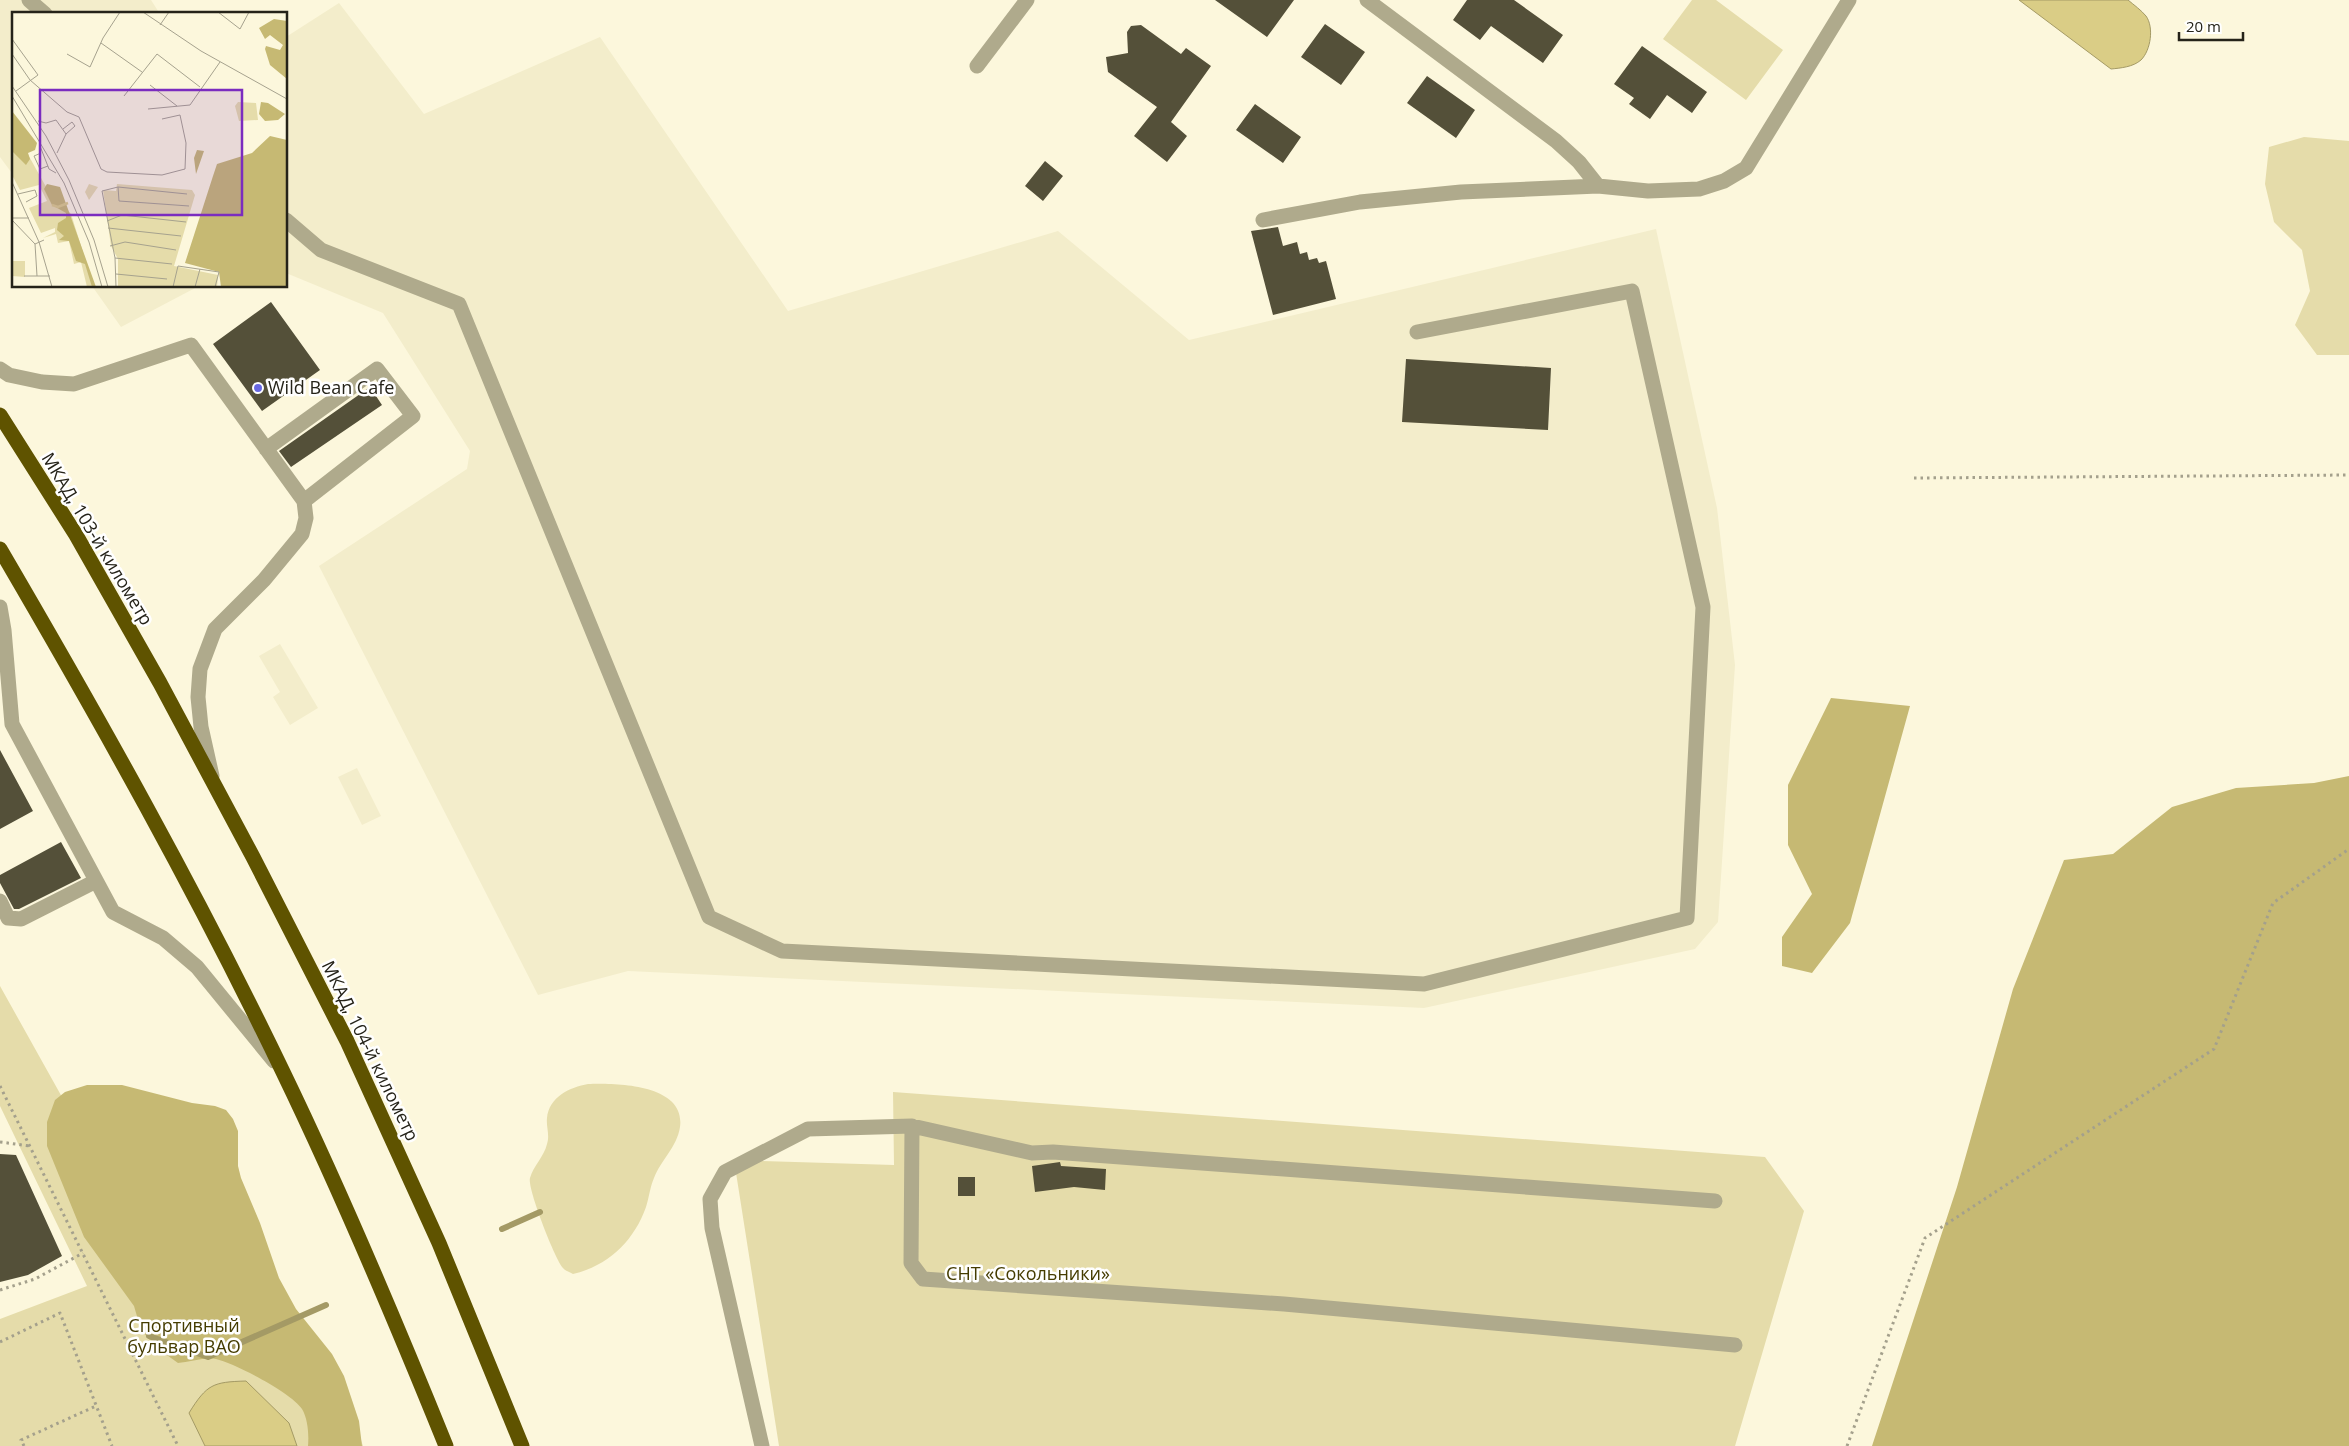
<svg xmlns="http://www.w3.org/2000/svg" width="2349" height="1446" viewBox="0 0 2349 1446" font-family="'Open Sans',sans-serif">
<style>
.built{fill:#f3edcb}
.green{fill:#e5dcaa}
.forest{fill:#c6b973}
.water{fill:#dacd86;stroke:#a49a65}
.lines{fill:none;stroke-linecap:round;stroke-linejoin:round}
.stream{stroke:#a49a65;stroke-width:6}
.building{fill:#545039}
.path{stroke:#a4a08c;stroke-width:3;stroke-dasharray:2.5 4;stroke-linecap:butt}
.minor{stroke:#afaa8c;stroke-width:15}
.highway{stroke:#5f5300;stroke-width:15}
.poi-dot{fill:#6868e2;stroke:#fff;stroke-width:2}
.labels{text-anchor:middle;stroke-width:5;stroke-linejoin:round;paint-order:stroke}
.poi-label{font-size:18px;fill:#252319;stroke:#fff;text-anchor:start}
.street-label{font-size:18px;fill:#252319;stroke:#fff}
.park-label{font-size:18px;fill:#453c00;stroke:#fff}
.inset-river{fill:none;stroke:#dacd86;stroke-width:2.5}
.inset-road{fill:none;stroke:#a6a28e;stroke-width:1}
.view{fill:#7b2cbf;fill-opacity:0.15;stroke:#7b2cbf;stroke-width:2.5}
.inset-edge{fill:none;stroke:#252319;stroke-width:2.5}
</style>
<rect width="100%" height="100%" fill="#fcf7dc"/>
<!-- built -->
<path class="built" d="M0 0H151L160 14H14V176L0 157Z
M339 3 424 114 600 37 788 311 1058 231 1189 340 1656 229 1717 508 1735 665 1718 922 1695 949 1424 1008 628 971 538 995 319 566 467 469 470 451 383 313 286 273V37Z
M92 286H199L121 327Z
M280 644 318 708 290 725 273 697 280 692 259 656Z
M357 768 381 816 362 825 338 777Z"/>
<!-- green -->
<path class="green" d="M1692 0H1716L1783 50 1746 100 1663 39Z
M2304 137 2349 141V355H2317L2295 325 2310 291 2302 250 2274 222 2265 184 2269 147Z
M0 986 67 1106 361 1440 363 1446H0V1319L87 1286 0 1106Z
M588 1084C616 1083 686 1084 680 1127 677 1147 661 1160 654 1178 650 1187 649 1198 646 1207 634 1241 608 1266 573 1274 570 1272 565 1271 563 1268 555 1259 527 1188 530 1178 533 1166 544 1157 547 1144 550 1135 546 1127 547 1118 549 1097 570 1087 588 1084Z
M893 1092 1765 1157 1804 1211 1735 1446H779L734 1160 894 1165Z"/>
<!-- forest -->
<path class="forest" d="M1831 698 1910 706 1850 923 1812 973 1782 966V937L1812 894 1788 845V785Z
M2349 776V1446H1872L1957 1187 2013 989 2064 860 2113 854 2172 807 2236 788 2314 783Z
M87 1085H122L192 1103 215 1106 226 1110 233 1119 238 1131V1166L241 1178 260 1223 279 1278 296 1309 332 1354 344 1376 359 1421 362 1446H308C309 1435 308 1419 302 1409 292 1393 234 1363 216 1359 205 1357 189 1362 178 1363L157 1348 141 1330 134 1306 84 1237 47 1146V1122L55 1100 65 1092Z"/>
<!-- water -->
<path class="water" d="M2019 0H2128C2134 5 2141 10 2146 16 2154 27 2151 50 2141 60 2133 67 2121 68 2111 69Z
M246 1381 289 1423 297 1446H205L189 1413C207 1384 213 1382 246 1381Z"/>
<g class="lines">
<!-- stream -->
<path class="stream" d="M502 1229 540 1212
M149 1336 208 1357 326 1305"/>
</g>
<!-- building -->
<path class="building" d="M1215 0H1294L1267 37Z
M1467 0H1514L1563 35 1543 63 1491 26 1480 40 1453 20Z
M1325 24 1365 52 1341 85 1301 57Z
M1141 25 1181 54 1186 48 1211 66 1171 122 1187 136 1167 162 1134 136 1157 107 1108 72 1106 57 1128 53 1127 32 1131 26Z
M1642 46 1707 92 1692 113 1667 95 1650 119 1629 104 1634 98 1614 84Z
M1427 76 1475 110 1456 138 1407 103Z
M1255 104 1301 137 1283 163 1236 130Z
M1045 161 1063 176 1043 201 1025 186Z
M1278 227 1283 246 1297 242 1300 254 1307 252 1309 260 1317 258 1319 263 1326 261 1336 299 1273 315 1251 231Z
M271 302 320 370 262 411 213 344Z
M1406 359 1551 368 1548 430 1402 422Z
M370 387 382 405 291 467 279 451Z
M0 750 33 811 0 829Z
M61 842 81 878 19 909H14L0 883V875Z
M0 1154 16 1155 62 1256 28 1275 0 1282Z
M1060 1162 1061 1166 1106 1169 1105 1190 1074 1187 1035 1192 1032 1166Z
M958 1177H975V1196H958Z"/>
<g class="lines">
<!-- path -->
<path class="path" d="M1914 478 2349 475
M0 1086 178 1446
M0 1142 30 1146
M0 1290 35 1279 83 1253
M0 1342 60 1313 112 1446
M24 1446 21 1440 96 1406
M1847 1446 1925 1238 2214 1049 2273 903 2349 849"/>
<!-- minor -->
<path class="minor" d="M29 0 45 14
M1367 0 1556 141 1579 162 1598 186
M977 66 1027 0
M286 220 321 250 459 304 709 917 782 951 1424 984 1687 918 1703 607 1632 291 1417 332
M1263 220 1360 202 1461 192 1598 186 1648 191 1699 189 1724 181 1746 168 1849 0
M0 369 9 375 42 382 74 384 191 345 304 501 306 518 302 534 264 580 215 629 200 669 198 697 201 727 212 776
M266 449 377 369 413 416 304 501
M0 607 4 630 12 724 113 912 163 938 197 967 274 1061
M0 901 8 918 21 919 96 881
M912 1126 911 1263 923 1279 1284 1304 1735 1345
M762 1446 712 1228 710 1199 725 1172 808 1129 912 1126 1032 1153 1053 1152 1715 1201"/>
<!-- highway -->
<path class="highway" d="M0 415 76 535 160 683 253 857 347 1041 439 1243 522 1446
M0 549C100 720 197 893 283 1072 342 1194 395 1320 446 1446"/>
</g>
<!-- markers -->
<circle class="poi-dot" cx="258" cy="388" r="5"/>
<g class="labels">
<!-- poi labels -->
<g class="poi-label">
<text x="268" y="394">Wild Bean Cafe</text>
</g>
<!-- street labels -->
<g class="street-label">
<text transform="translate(97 539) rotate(59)" y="6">МКАД, 103-й километр</text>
<text transform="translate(370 1051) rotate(64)" y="6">МКАД, 104-й километр</text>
</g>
<!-- park labels -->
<g class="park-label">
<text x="1028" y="1280">СНТ «Сокольники»</text>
<text x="184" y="1332">Спортивный<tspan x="184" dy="21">бульвар ВАО</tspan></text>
</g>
</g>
<!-- overview -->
<g transform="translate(12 12)">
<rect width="275" height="275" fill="#fcf7dc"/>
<path d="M226 90 244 91 246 108 227 109 223 94ZM0 122 14 139 33 173 59 202 82 275H75L69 250 62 252 57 229 46 231 44 222 31 226 43 220V216L29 221 17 196 35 189 27 173 8 178 0 163ZM77 172 86 175 77 188 73 180ZM105 172 180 178 183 183 162 254 206 263 205 275H106V247L99 234 91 178 104 179ZM0 249H13V265L0 264Z" fill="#e5dcaa"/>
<path d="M262 7 275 9V67L258 53 253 37 254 34 268 38 271 33 258 23 253 27 247 16ZM249 90 256 91 273 102 266 108 253 109 247 102ZM0 99 25 131 23 138 16 141 18 147 14 153 0 139ZM258 124 275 128V275H209L207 260 173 251 201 164 205 152 240 141ZM185 138 192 139 184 162 182 146ZM35 172 48 175 84 275H80L73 252 64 249 57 229 47 228 52 224 45 218 46 211 54 206V201L40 193 32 177Z" fill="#c6b973"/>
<path class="inset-river" d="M40 193 46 195 56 191"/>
<path class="inset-road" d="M131 0 189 39 275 87M206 0 228 17 237 0M148 13 157 0M0 27 26 63 4 79M89 31 130 60M0 42 18 68 55 100 67 105 89 157 95 160 150 163 173 157 174 131 168 103 150 107M55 42 78 55 91 26 108 0M138 73 165 94M0 74 34 124 57 168 82 228 96 275M0 84 52 171 77 230 90 275M112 84 145 42 188 75M136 97 178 93 208 50M26 109 34 111 44 108 54 122 45 141M51 117 60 110 63 114 54 122M28 134 37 157 44 161M29 141 22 144 28 157 36 154M0 170 27 230 40 275M106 175 107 189 177 194M6 182 23 178 25 184 14 190M0 206H17M0 208 23 232M95 209 110 203 174 210M96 216 169 224M98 234 113 230 164 238M103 246 160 252M104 262 155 267M12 264H38M25 264 23 232 32 228M104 275 103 246 90 179 106 175 175 182M161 275 166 254 207 260 203 275M183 275 188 257"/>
<path class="view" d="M28 78H230V203H28Z"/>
<rect width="275" height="275" class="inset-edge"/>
</g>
<!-- scale -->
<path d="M2179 32v8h64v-8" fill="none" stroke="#252319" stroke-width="2.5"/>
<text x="2186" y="32" font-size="15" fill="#252319" stroke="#ffffff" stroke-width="4" paint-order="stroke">20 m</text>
</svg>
